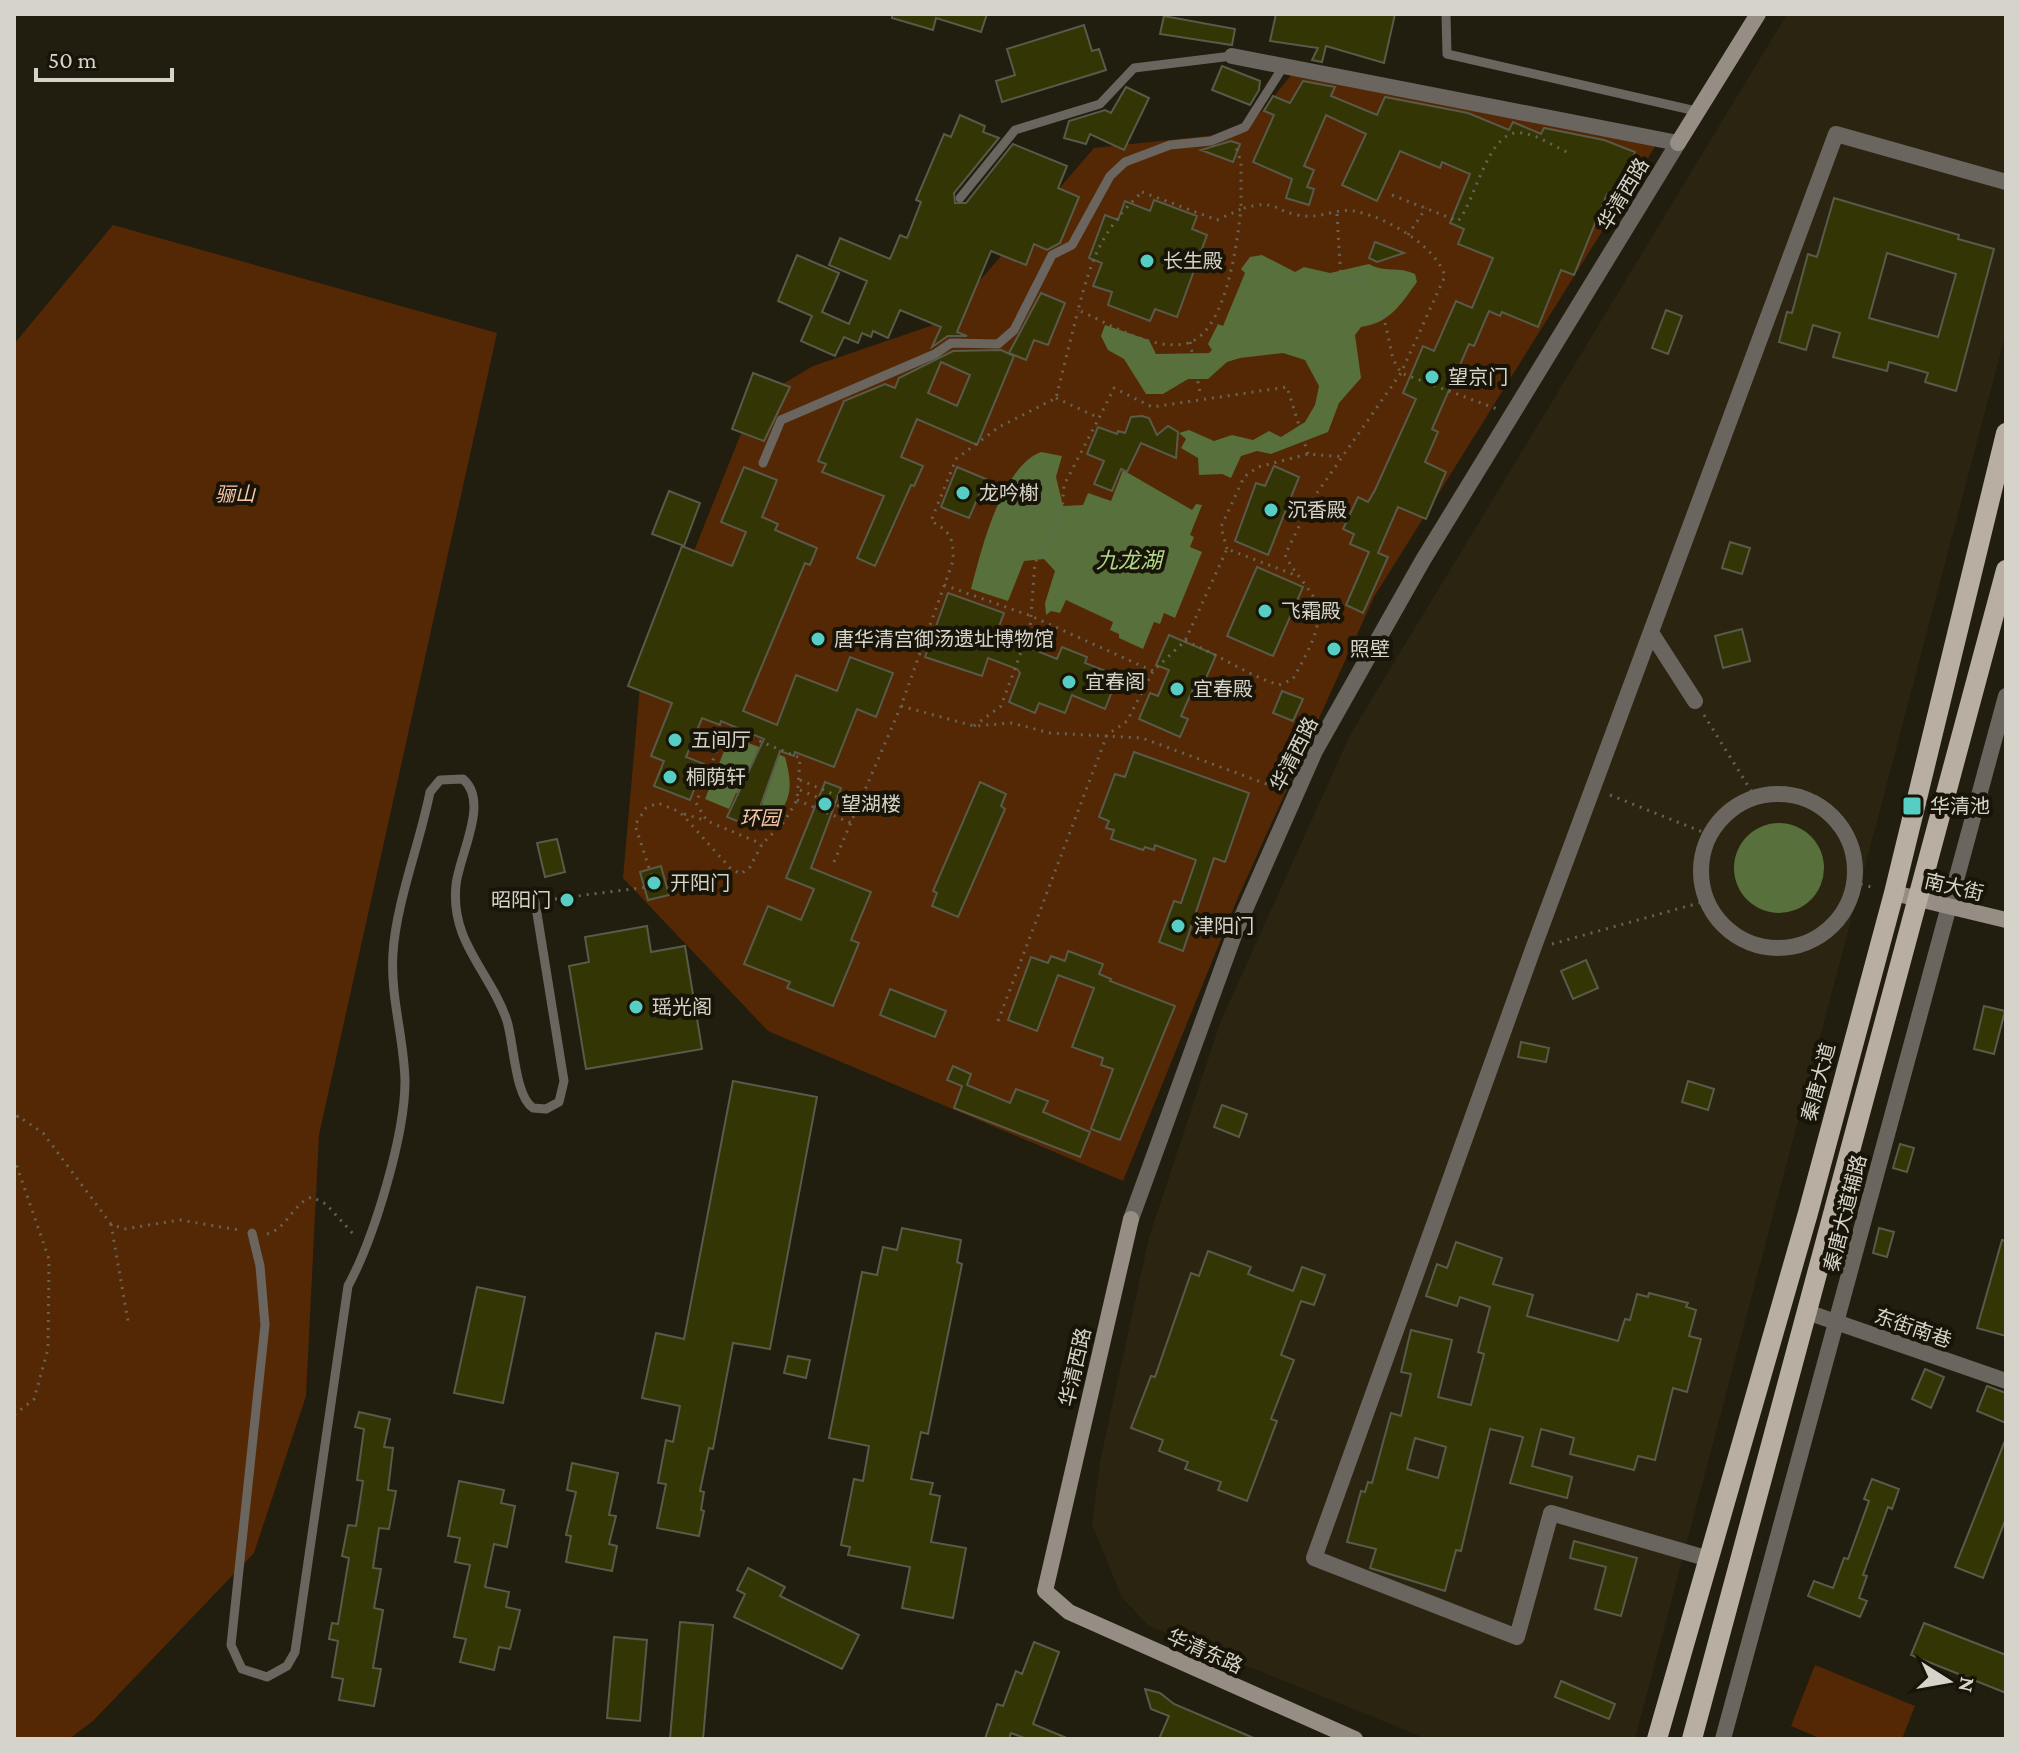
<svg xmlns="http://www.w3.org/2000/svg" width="2020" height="1753" viewBox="0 0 2020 1753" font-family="'Crimson Pro','Noto Sans SC',serif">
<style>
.built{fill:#2b2410}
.green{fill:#542804}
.water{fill:#57703c}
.building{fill:#343504;stroke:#585a4a;stroke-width:2;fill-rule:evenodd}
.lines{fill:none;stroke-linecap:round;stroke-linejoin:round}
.path{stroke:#666357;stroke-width:3;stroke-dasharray:2 6;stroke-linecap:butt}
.lane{stroke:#6a655f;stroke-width:9}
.street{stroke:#6a655f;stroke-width:16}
.secondary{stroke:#968e85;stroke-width:16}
.primary{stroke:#b9aea2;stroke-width:20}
.poi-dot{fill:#56cec3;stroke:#181407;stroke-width:3}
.labels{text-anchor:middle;stroke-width:8;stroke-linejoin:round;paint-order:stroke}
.street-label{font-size:20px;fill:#d6d3cb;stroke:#181407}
.poi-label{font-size:20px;fill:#d6d3cb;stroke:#181407;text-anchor:start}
.park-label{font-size:20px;font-style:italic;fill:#f8c8ab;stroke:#181407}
.water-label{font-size:22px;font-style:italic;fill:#b2d98a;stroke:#181407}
</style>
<rect width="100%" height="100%" fill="#211d0f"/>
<!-- built -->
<path class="built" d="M1787 14H2006V332L1635 1739H1427L1149 1626 1122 1598 1092 1524 1100 1461 1149 1237 1220 1023 1350 735Z"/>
<!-- green -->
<path class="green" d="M1293 73 1656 145 1374 597 1239 895 1123 1181 768 1031 623 878 640 686 754 401 813 366 945 321 1094 148 1244 132Z
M113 225 497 333 319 1135 306 1396 254 1553 93 1721 69 1739H14V344Z
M1815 1665 1915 1706 1902 1739H1822L1791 1726Z"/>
<!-- water -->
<path class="water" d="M1262 255 1295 272 1304 267 1330 273 1369 264C1384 273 1399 266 1415 274L1417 282C1401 304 1390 323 1361 327L1355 335 1361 378 1339 403 1328 432 1271 454 1257 451 1241 456 1231 478 1222 474 1199 475 1198 458 1181 448 1186 439 1179 433 1189 430 1214 441 1232 435 1253 440 1269 431 1281 437 1305 422 1315 405 1319 386 1305 360 1283 353 1240 358 1227 362 1208 379H1188L1163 394H1146L1124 359 1108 350 1101 336 1105 325 1149 340 1156 354 1209 353 1212 350 1208 344 1218 324 1223 326 1245 273 1241 269 1250 257Z
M1041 452 1062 456 1056 477 1063 506 1083 505 1088 493 1111 501 1123 470 1192 510 1196 504 1202 505 1190 535 1194 537 1190 547 1202 552 1175 618 1164 613 1160 624 1154 622 1143 649 1119 638V634L1110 630 1113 622 1066 600 1060 613 1051 611 1046 615 1045 603 1055 571 1044 559 1024 561 1008 601 971 589C981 551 1001 467 1041 452Z
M730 736 759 747 743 785 778 754 785 757C793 786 793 804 767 823L757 820 763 803 736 793 729 809 705 799Z
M1734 868a45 45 0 1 1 90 0a45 45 0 1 1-90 0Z"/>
<!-- building -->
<path class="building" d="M892 14H987L981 32 936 18 933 30 892 18Z
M1276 14H1395L1384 63 1326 46 1322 62 1312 60 1318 48 1270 41Z
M1164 16 1235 29 1232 45 1160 34Z
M1084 25 1092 51 1099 49 1106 70 1002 102 996 81 1015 75 1007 49Z
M1222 66 1260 81 1259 90 1250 105 1212 90Z
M1303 81 1335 87 1331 96 1377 115 1385 97 1468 113 1509 130 1513 122 1541 134 1544 128 1604 140 1635 152 1616 198 1607 194 1574 275 1561 270 1538 327 1502 312 1500 316 1489 311 1474 346 1469 344 1432 429 1438 432 1425 462 1446 472 1426 519 1398 507 1378 553 1388 557 1363 613 1346 605 1369 552 1350 544 1354 534 1343 529 1358 497 1368 502 1375 490 1416 399 1403 393 1423 346 1434 351 1456 301 1472 308 1493 258 1458 244 1464 229 1450 223 1470 174 1442 162 1440 168 1400 151 1377 201 1342 185 1366 134 1326 115 1304 166 1314 170 1307 187 1314 189 1309 205 1286 198 1292 179 1253 162 1274 115 1264 111 1273 96 1290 103Z
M1126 87 1149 98 1124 150 1090 134 1086 144 1064 138 1069 121 1105 110 1111 113Z
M960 115 985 126 983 132 999 138 954 193 955 203H966L1013 144 1067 166 1058 188 1079 197 1060 243 1047 250 1034 244 1026 265 991 251 957 332 967 336H948L932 347 941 327 900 310 888 338 873 331 871 337 862 333 858 343 844 337 835 356 801 341 812 316 778 301 797 255 839 273 822 312 849 324 867 281 829 265 840 238 890 259 900 235 907 238 921 202 916 200 944 134 951 137Z
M1231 141 1240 144 1233 162 1201 150Z
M1834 198 1959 235 1958 239 1994 249 1956 391 1925 382 1928 373 1889 362 1887 371 1833 357 1840 333 1813 325 1806 350 1779 342 1787 312 1792 313 1808 254 1817 257ZM1887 253 1956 274 1938 337 1869 318Z
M1154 200 1197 216 1192 229 1207 235 1177 317 1155 309 1150 321 1108 305 1112 292 1093 286 1102 263 1089 258 1105 215 1118 220 1125 201 1150 211Z
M1375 242 1404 253 1377 262 1369 258Z
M1041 293 1065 303 1048 345 1034 340 1026 360 1009 353Z
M1666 310 1682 316 1668 354 1652 348Z
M1001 350 1014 356 977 445 917 419 901 457 923 466 914 486 911 485 875 566 857 558 884 496 822 472 826 464 818 461 844 401 885 384 895 388 899 378 953 351ZM941 362 970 375 957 406 928 393Z
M753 373 790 387 764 441 732 429Z
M1142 416 1149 418 1157 435 1168 426 1178 432 1176 458 1141 443 1127 472 1121 469 1112 491 1094 484 1104 461 1087 454 1098 427 1117 434 1118 431 1125 433 1131 417Z
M1274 466 1299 477 1268 555 1235 541 1256 483 1265 486Z
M744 467 777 480 762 517 778 524 775 530 817 548 810 565 805 563 743 711 777 725 796 675 837 691 850 657 893 673 876 717 857 709 834 767 795 752 794 756 780 751 753 827 727 817 764 739 721 721 720 725 702 718 686 757 704 764 690 800 654 786 664 761 651 756 672 703 628 686 682 546 732 566 746 532 721 522Z
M957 467 986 479 969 518 941 507Z
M669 491 700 503 684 546 652 534Z
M1730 542 1750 548 1742 574 1722 568Z
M1257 567 1303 587 1273 656 1227 636Z
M948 593 1004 613 998 629 1004 631 1002 637 1057 659 1062 647 1087 657 1085 663 1118 676 1105 709 1072 695 1065 713 1039 703 1035 713 1009 702 1020 673 1017 669 988 658 982 676 925 657Z
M1742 629 1750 661 1723 668 1715 636Z
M1169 635 1216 655 1203 685 1196 682 1181 716 1188 719 1180 737 1139 719 1150 693 1158 696 1169 670 1156 665Z
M1282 691 1303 699 1293 721 1273 713Z
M1134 752 1249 793 1225 862 1214 858 1183 951 1159 942 1174 901 1181 903 1196 860 1155 845 1154 850 1145 847 1143 850 1111 839 1114 830 1106 828 1109 821 1099 817 1115 774 1125 777Z
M825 782 841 788 811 868 871 892 851 940 859 943 833 1006 787 988 790 982 744 964 768 906 801 920 814 889 786 878Z
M980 782 1006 794 1001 806 1005 809 958 917 932 906 937 893 933 891Z
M557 839 565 872 545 877 537 843Z
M661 866 669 895 648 900 640 872Z
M647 926 651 952 685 946 702 1049 586 1069 569 966 589 962 585 937Z
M1068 951 1103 964 1099 974 1111 979 1110 981 1175 1006 1120 1140 1091 1129 1113 1069 1101 1065 1103 1058 1072 1047 1094 988 1058 975 1037 1031 1008 1020 1031 957 1048 963 1051 956 1065 961Z
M1586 960 1598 988 1573 999 1561 971Z
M890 989 946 1011 935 1037 880 1015Z
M1984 1006 2005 1011 1994 1054 1974 1049Z
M1521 1042 1549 1048 1546 1062 1518 1057Z
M953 1066 971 1074 967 1085 1010 1103 1016 1089 1048 1101 1043 1112 1090 1132 1080 1157 954 1108 962 1086 947 1080Z
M733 1081 817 1097 770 1349 733 1343 713 1449 709 1448 700 1491 704 1492 701 1510 704 1511 699 1536 657 1528 666 1484 658 1483 666 1440 673 1442 680 1406 642 1398 656 1333 684 1339Z
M1688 1081 1714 1089 1708 1110 1682 1102Z
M1222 1105 1247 1114 1239 1137 1214 1127Z
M1900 1144 1914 1148 1907 1172 1893 1168Z
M902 1228 961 1240 957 1262 962 1264 928 1434 921 1432 911 1479 933 1483 930 1494 940 1496 931 1542 966 1548 953 1618 902 1608 910 1567 848 1555 850 1547 841 1545 854 1479 863 1481 869 1446 829 1438 862 1272 877 1275 883 1247 897 1250Z
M1879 1228 1894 1232 1887 1257 1873 1253Z
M2002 1240 2006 1241V1336L1977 1328Z
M1456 1242 1502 1258 1493 1284 1533 1295 1527 1316 1618 1341 1625 1319 1630 1320 1637 1294 1648 1297 1649 1293 1688 1303 1686 1307 1696 1310 1689 1336 1701 1339 1687 1392 1673 1388 1655 1460 1638 1456 1634 1470 1570 1454 1574 1438 1541 1429 1532 1466 1572 1477 1567 1498 1510 1483 1523 1437 1490 1429 1461 1551 1456 1550 1445 1591 1370 1568 1376 1549 1347 1542 1361 1491 1365 1492 1368 1482 1372 1483 1391 1413 1401 1416 1411 1374 1401 1372 1411 1330 1452 1340 1438 1397 1471 1405 1484 1354 1478 1352 1490 1307 1460 1297 1457 1306 1426 1296 1437 1264 1447 1268ZM1415 1438 1446 1447 1438 1478 1407 1469Z
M1208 1251 1251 1267 1248 1274 1293 1291 1302 1267 1325 1275 1314 1305 1301 1301 1281 1355 1294 1360 1271 1419 1277 1421 1247 1501 1218 1490 1221 1482 1185 1469 1188 1462 1159 1451 1163 1440 1131 1428 1151 1376 1155 1377 1191 1273 1199 1276Z
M477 1287 525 1297 503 1403 454 1393Z
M788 1356 810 1360 806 1378 784 1373Z
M1925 1369 1944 1377 1931 1408 1912 1399Z
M1987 1386 2006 1393V1423L1977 1411Z
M359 1412 390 1419 384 1447 393 1448 388 1490 396 1491 389 1529 379 1528 373 1568 381 1569 374 1608 383 1610 373 1668 381 1669 374 1706 339 1700 343 1679 332 1677 338 1641 329 1639 332 1623 338 1624 349 1558 342 1556 348 1525 356 1526 363 1481 357 1480 364 1429 355 1427Z
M2006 1438V1518L1983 1578 1955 1567Z
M572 1463 618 1473 609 1515 616 1516 609 1544 617 1546 612 1571 566 1562 571 1536 566 1535 576 1492 567 1490Z
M1872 1479 1899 1489 1892 1509 1888 1507 1863 1575 1867 1576 1859 1598 1867 1601 1860 1617 1808 1596 1814 1581 1833 1588 1844 1558 1848 1559 1869 1501 1864 1499Z
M459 1481 504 1490 501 1503 515 1506 507 1547 494 1544 485 1587 509 1592 506 1607 520 1610 510 1649 499 1647 494 1670 460 1662 466 1639 454 1637 470 1565 455 1562 460 1538 448 1536Z
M1574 1541 1637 1558 1621 1616 1595 1609 1606 1567 1570 1558Z
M748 1568 785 1587 780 1596 859 1635 842 1669 734 1617 745 1594 737 1590Z
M680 1622 713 1625 703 1739H670Z
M1924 1623 2006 1655V1693L1911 1655Z
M614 1637 647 1640 640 1721 607 1718Z
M1034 1642 1059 1652 1033 1724 1069 1739H1027L1011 1733 1009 1739H985L997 1704 1003 1706 1016 1671 1022 1674Z
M1561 1681 1615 1704 1609 1719 1555 1697Z
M1145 1689 1160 1693 1174 1704 1256 1739H1159L1169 1716 1151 1709Z"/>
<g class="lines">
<!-- path -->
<path class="path" d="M1142 192 1217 220 1241 209C1237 243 1226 337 1184 344 1150 350 1108 323 1078 310 1092 257 1102 230 1142 192Z
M1392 195 1458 221C1476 201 1488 127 1522 133 1538 135 1555 147 1569 153
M1337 214 1341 280 1363 277 1365 294 1374 293 1376 310 1382 309 1393 359 1401 373 1497 409
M1408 235 1426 208
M1190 342 1201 397
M1056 398 1099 418 1114 388 1152 407 1287 387 1308 454
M1227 549 1221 527 1244 477 1258 467 1308 454 1345 457
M944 585 1031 616 1153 671
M1185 641C1218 654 1247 675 1279 685L1293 679C1304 658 1325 626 1316 602 1312 591 1292 570 1285 555L1312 500 1401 373 1445 276C1435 245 1386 217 1354 211 1338 208 1321 218 1305 216 1273 213 1278 197 1241 209V162L1235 144
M901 706 974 726 1012 723 1050 733 1142 738 1280 789
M1704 715 1755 797
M974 726 1001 706 1030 628 1035 562 1053 538 1062 511 1064 485 1099 418
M800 780 859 805
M800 790 855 813
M1610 795 1710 835
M797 800 851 823
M684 814 707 821
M834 862 901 706 953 561C954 539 951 532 931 521L956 459 999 427 1056 398 1078 310
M1853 882 1875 888
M547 900 655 886 635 825 646 808 658 803 680 812 731 869 741 874 750 867 762 844 784 822 797 800 800 758 726 727 696 803 707 821 762 844
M1552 944 1706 901
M998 1021 1107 735 1127 721 1153 671 1185 641 1227 549 1295 575
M14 1125 18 1116 43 1133 111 1224 124 1229 180 1220 239 1230
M14 1158 49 1259 48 1349 34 1399 14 1415
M111 1224 128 1321
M267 1234C287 1229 293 1203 312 1197L326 1204 355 1236"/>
<!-- lane -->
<path class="lane" d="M1446 14 1447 54 1696 111
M960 198 1015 130 1100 104 1134 68 1232 56
M763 463 781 420 935 354 951 343 998 344 1014 330 1052 255 1072 245 1110 176 1125 162 1170 145 1211 141 1245 127 1283 67
M252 1233 260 1266 265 1325 231 1645 242 1669 267 1677 287 1666 295 1652 348 1286C374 1238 405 1136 405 1081 404 1037 390 997 393 953 396 903 420 843 430 792L440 780 463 779C490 802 459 855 456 885 450 943 491 972 507 1021 514 1044 515 1096 533 1108L546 1109 559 1102 564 1081 535 901"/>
<!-- street -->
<path class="street" d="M1652 634 1695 701
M1701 871a77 77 0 1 1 154 0a77 77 0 1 1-154 0Z
M1131 1219 1236 930 1315 751 1423 560 1678 143 1232 56
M1807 1312 2006 1381
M1709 1559 1551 1513 1517 1637 1314 1558 1533 949 1836 134 2006 182
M1723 1739 2006 696"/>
<!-- secondary -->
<path class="secondary" d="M1678 143 1758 14
M1894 893 2006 920
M1131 1219 1045 1591 1069 1612 1355 1739"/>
<!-- primary -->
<path class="primary" d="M1657 1739 1808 1213 1894 893 2006 433
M1692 1739 2006 570"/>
</g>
<!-- markers -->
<g class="poi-dot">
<circle cx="1147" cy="261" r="8"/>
<circle cx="1432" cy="377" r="8"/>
<circle cx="963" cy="493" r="8"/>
<circle cx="1271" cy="510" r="8"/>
<circle cx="1265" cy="611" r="8"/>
<circle cx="818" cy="639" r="8"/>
<circle cx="1334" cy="649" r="8"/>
<circle cx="1069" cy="682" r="8"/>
<circle cx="1177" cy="689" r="8"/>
<circle cx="675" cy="740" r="8"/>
<circle cx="670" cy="777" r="8"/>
<circle cx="825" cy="804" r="8"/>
<rect x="1902" y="796" width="20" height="20" rx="4"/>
<circle cx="654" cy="883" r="8"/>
<circle cx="567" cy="900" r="8"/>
<circle cx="1178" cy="926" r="8"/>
<circle cx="636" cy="1007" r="8"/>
</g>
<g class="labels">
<!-- street labels -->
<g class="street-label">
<text transform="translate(1623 194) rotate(-59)" y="7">华清西路</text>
<text transform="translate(1294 754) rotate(-63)" y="7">华清西路</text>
<text transform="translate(1954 887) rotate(13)" y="7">南大街</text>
<text transform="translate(1818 1082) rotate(-75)" y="7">秦唐大道</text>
<text transform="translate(1845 1213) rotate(-76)" y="7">秦唐大道辅路</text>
<text transform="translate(1913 1328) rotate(19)" y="7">东街南巷</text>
<text transform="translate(1075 1367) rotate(-77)" y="7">华清西路</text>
<text transform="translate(1205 1651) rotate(24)" y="7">华清东路</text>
</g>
<!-- poi labels -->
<g class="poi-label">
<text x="1163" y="268">长生殿</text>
<text x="1448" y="384">望京门</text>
<text x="979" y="500">龙吟榭</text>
<text x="1287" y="517">沉香殿</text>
<text x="1281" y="618">飞霜殿</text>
<text x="834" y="646">唐华清宫御汤遗址博物馆</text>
<text x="1350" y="656">照壁</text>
<text x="1085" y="689">宜春阁</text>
<text x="1193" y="696">宜春殿</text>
<text x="691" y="747">五间厅</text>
<text x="686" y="784">桐荫轩</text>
<text x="841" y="811">望湖楼</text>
<text x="1930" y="813">华清池</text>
<text x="670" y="890">开阳门</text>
<text x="551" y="907" text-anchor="end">昭阳门</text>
<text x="1194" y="933">津阳门</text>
<text x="652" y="1014">瑶光阁</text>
</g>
<!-- park labels -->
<g class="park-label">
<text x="235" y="501">骊山</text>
<text x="760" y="825">环园</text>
</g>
<!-- water labels -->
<g class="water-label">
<text x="1129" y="568">九龙湖</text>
</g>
</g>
<!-- border -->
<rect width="2020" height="1753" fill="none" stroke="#d6d3cb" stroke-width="32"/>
<!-- north arrow -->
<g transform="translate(1948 1681) rotate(101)" stroke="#181407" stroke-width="6" paint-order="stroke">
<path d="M0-6L14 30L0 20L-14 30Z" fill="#d6d3cb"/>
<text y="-12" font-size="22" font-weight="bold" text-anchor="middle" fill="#d6d3cb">N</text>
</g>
<!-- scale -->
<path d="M36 68v12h136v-12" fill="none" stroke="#d6d3cb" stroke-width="4"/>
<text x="48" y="68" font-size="24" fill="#d6d3cb" stroke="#181407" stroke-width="6" paint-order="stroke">50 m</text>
</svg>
